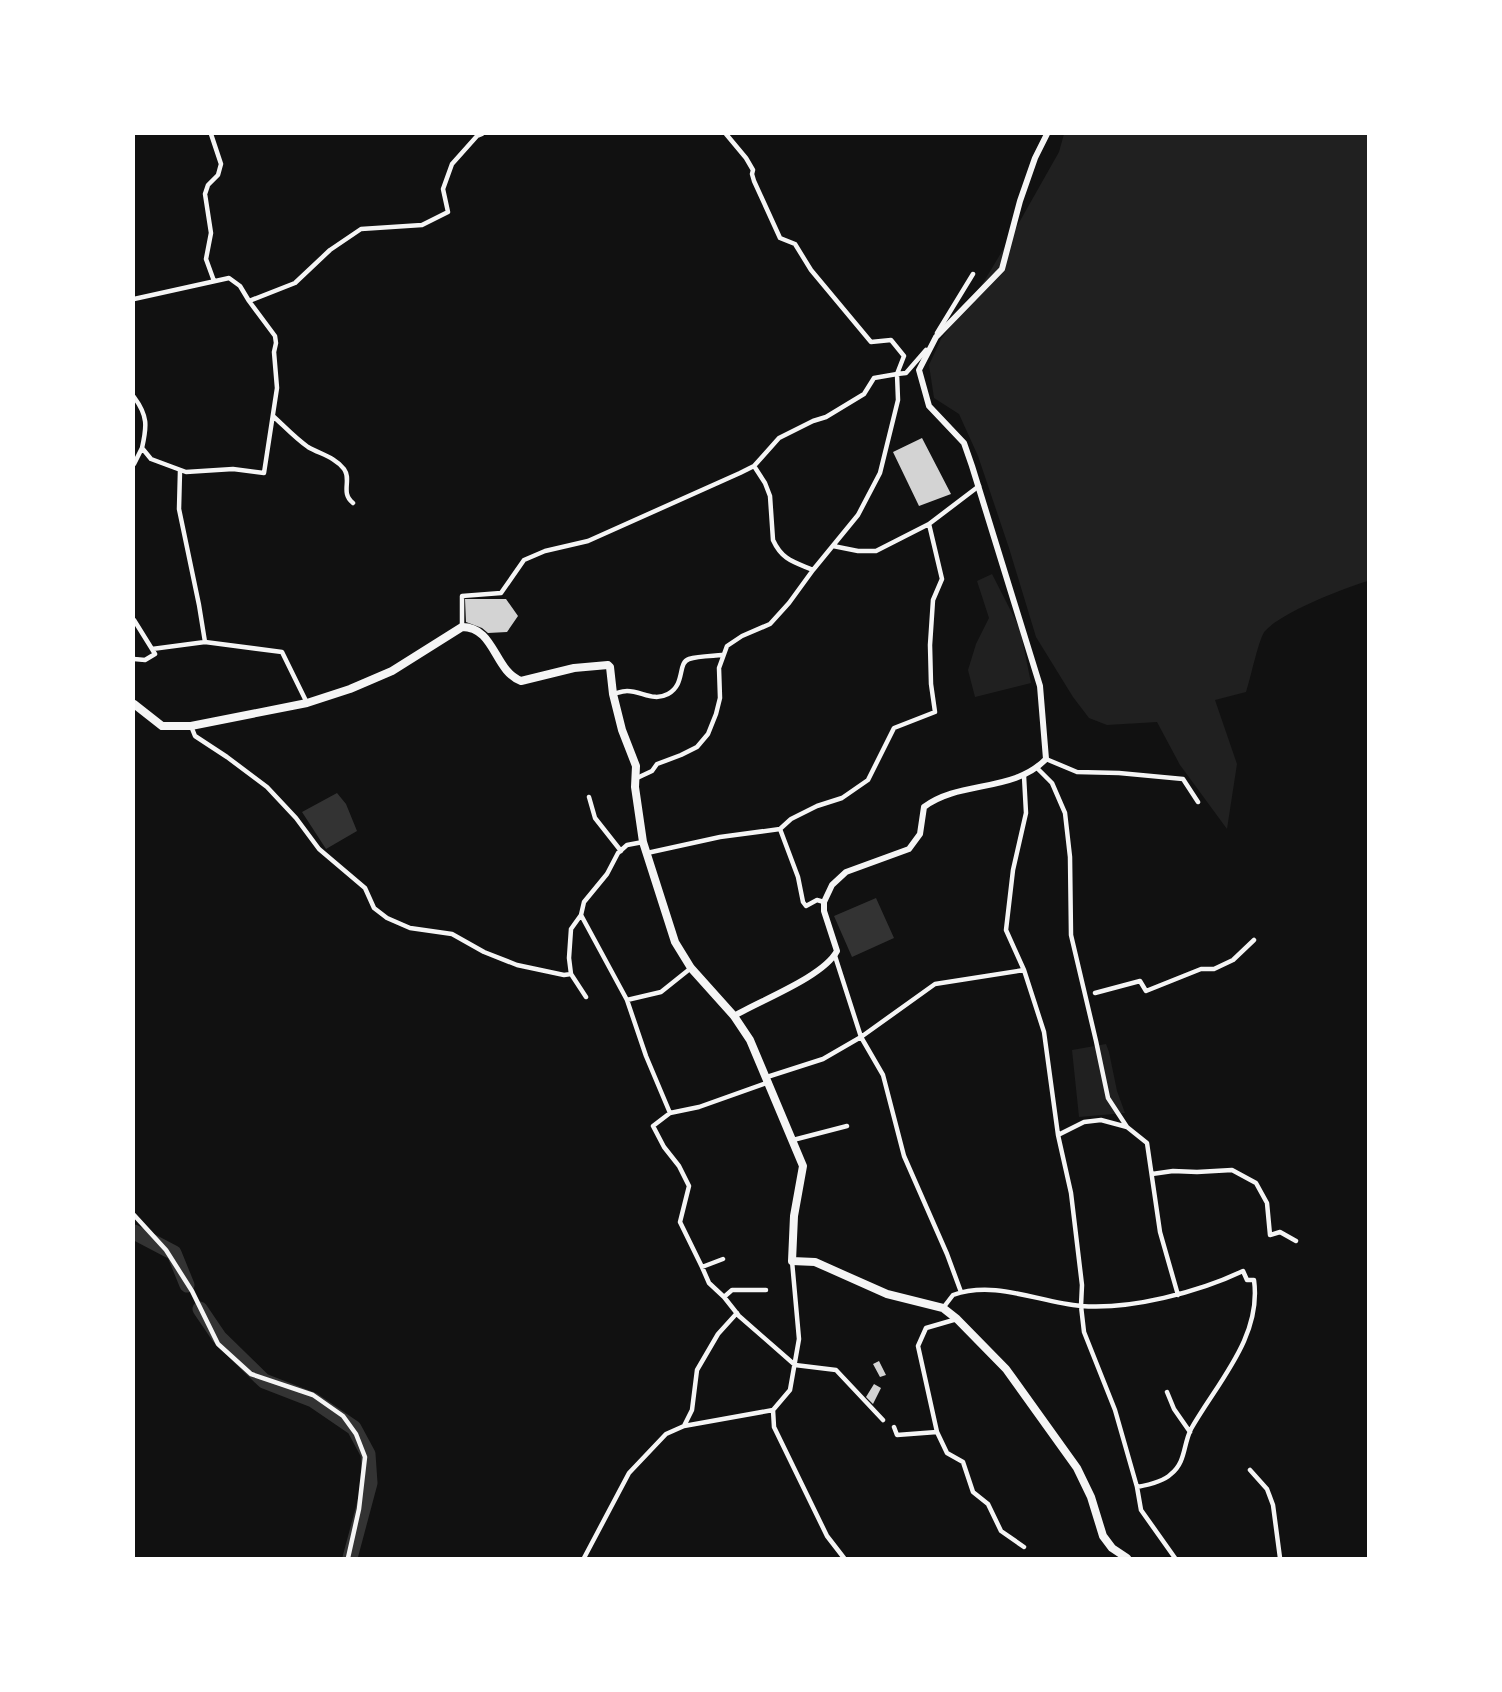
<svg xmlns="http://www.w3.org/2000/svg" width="1502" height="1692" viewBox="0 0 1502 1692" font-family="'DejaVu Sans',sans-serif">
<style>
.green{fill:#202020}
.water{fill:#333}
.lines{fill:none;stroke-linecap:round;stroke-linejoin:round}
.river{stroke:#333;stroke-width:15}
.building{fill:#d3d3d3}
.minor{stroke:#f5f5f5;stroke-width:4.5}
.tertiary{stroke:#f5f5f5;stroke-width:6}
.primary{stroke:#f5f5f5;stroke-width:8}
</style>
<rect width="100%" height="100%" fill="#111"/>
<!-- green -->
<path class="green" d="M1064 134H1368V581C1344 588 1282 612 1265 631 1259 637 1250 681 1246 692L1215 700 1237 764 1227 829 1180 765 1157 722 1107 725 1089 718 1073 697 1036 637 1009 548 978 456 959 414 934 398 929 365 941 339 980 288 1016 228 1059 152Z
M992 574 1020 629 1031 683 975 697 968 670 976 644 989 618 977 581Z
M1106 1044 1109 1052 1117 1091 1125 1113 1079 1117 1072 1050Z"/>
<!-- water -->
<path class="water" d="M337 793 346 804 357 831 326 849 302 812Z
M876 898 894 938 852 957 834 916Z"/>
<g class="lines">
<!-- river -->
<path class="river" d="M134 1232 174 1253 187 1285
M200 1309 219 1337 264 1381 313 1400 354 1428 368 1454 370 1483 350 1558"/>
</g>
<!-- building -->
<path class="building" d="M922 438 951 494 919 506 893 452Z
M465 599H506L518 616 507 632 488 633 482 628 466 622Z
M879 1361 886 1375 880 1377 873 1364Z
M874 1384 881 1388 873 1404 866 1397Z"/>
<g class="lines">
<!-- minor -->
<path class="minor" d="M211 134 221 164 218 175 208 185 205 194 211 233 206 259 214 281
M134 299 229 278 240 286 249 301 295 283 330 250 361 229 422 225 448 212 443 189 452 164 477 136 482 134
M937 333 973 274
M134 397C148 416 147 426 142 448L151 459 186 472 233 469 264 473 277 388 274 352 276 343 275 336 249 301
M273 416C284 426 296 439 308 447 320 454 335 457 344 469 352 480 340 493 353 503
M134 464 142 448
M754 466 765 483 770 496 773 540C782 560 794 562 813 570
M180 471 179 509 199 605 205 642 282 652 307 703
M833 546 858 551H876L929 524 979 486
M134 620 152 649 205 642
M462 627V596L501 593 524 560 545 551 588 541 740 473 754 466 779 438 813 421 826 417 864 394 874 378 897 374 904 356 891 340 871 342 811 270 795 244 780 238 754 181 752 174 753 170 746 158 726 134
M134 659 145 660 155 654 152 649
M613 694C617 693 623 691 627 691 642 691 653 702 668 694 686 684 677 663 689 659 698 656 712 656 722 655
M191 726 195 736 227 757 267 787 296 818 319 849 365 888 374 908 387 918 410 928 452 934 484 952 517 965 564 975 571 974
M1046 759 1077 772 1119 773 1183 779 1198 802
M1037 768 1052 783 1065 813 1070 857 1071 935 1096 1041 1108 1098 1127 1127 1147 1143 1160 1232 1178 1295
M1024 776 1026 813 1013 870 1006 930 1024 970 1044 1032 1058 1135 1084 1122 1101 1120 1127 1127
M637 778 652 771 657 764 681 755 697 747 708 734 716 714 720 698 719 668 727 646 742 636 770 624 789 603 813 570 858 515 880 473 898 400 897 374 906 373 926 350
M589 797 595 818 621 851
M780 829 798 877 803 902 806 906 817 900 824 902
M647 853 720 837 780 829 791 819 817 806 842 798 868 780 894 728 935 712 931 684 930 645 933 600 942 579 929 524
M581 915 627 1000
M835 956 861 1037 883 1075 904 1156 947 1254 961 1292
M1095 993 1140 981 1146 991 1201 969H1214L1233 960 1254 940
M586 997 571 974 569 958 571 929 581 915 584 902 607 874 618 853 627 845 643 842
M767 1077 823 1059 861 1037 935 984 1024 970
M670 1113 646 1056 627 1000 661 992 691 968
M1058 1135 1071 1193 1082 1285 1081 1306 1084 1332 1115 1410 1137 1487 1141 1510 1175 1558
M793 1140 847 1126
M1152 1174 1173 1171 1197 1172 1232 1170 1256 1183 1267 1203 1270 1235 1280 1232 1296 1241
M134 1215 166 1250 192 1291 218 1344 251 1374 313 1395 343 1416 356 1434 365 1457 359 1509 348 1558
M723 1259 702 1267 680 1222 689 1186 679 1166 664 1147 653 1126 670 1113 699 1107 769 1082
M792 1261 799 1339 790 1390 773 1410 774 1427 827 1536 844 1558
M702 1267 709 1283 724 1297 732 1290H766
M724 1297 739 1316 795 1365 836 1370 883 1420
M943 1308 953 1295C995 1280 1038 1302 1081 1306 1130 1310 1199 1292 1243 1271L1247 1280H1254C1262 1337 1217 1383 1191 1429 1183 1445 1186 1462 1171 1474 1163 1482 1148 1485 1137 1487
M957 1319 926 1328 918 1346 937 1432 947 1453 963 1462 973 1492 988 1504 1001 1531 1024 1547
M1167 1392 1174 1409 1190 1432
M684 1426 692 1410 697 1370 718 1334 737 1313
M894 1427 897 1435 937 1432
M1250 1470 1267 1489 1273 1505 1280 1558
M584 1558 629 1473 666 1434 684 1426 773 1410"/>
<!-- tertiary -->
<path class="tertiary" d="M734 1016C761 1000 823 977 837 951L824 911V902L832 885 846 872 909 849 920 834 924 807C960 780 1013 793 1046 759L1040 686 972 466 964 443 929 406 919 370 936 337 1002 269 1020 201 1035 158 1047 134"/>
<!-- primary -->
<path class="primary" d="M134 704 162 726H191L307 703 350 689 392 671 462 627C495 627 494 671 521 681L574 668 608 665 610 667 613 694 622 730 636 766 635 787 643 842 675 942 691 968 734 1016 750 1040 803 1166 794 1216 792 1261 815 1262 887 1294 943 1308 957 1319 1006 1369 1077 1468 1091 1497 1103 1536 1112 1548 1127 1558"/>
</g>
<!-- border -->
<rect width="1502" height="1692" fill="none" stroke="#ffffff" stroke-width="270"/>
</svg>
